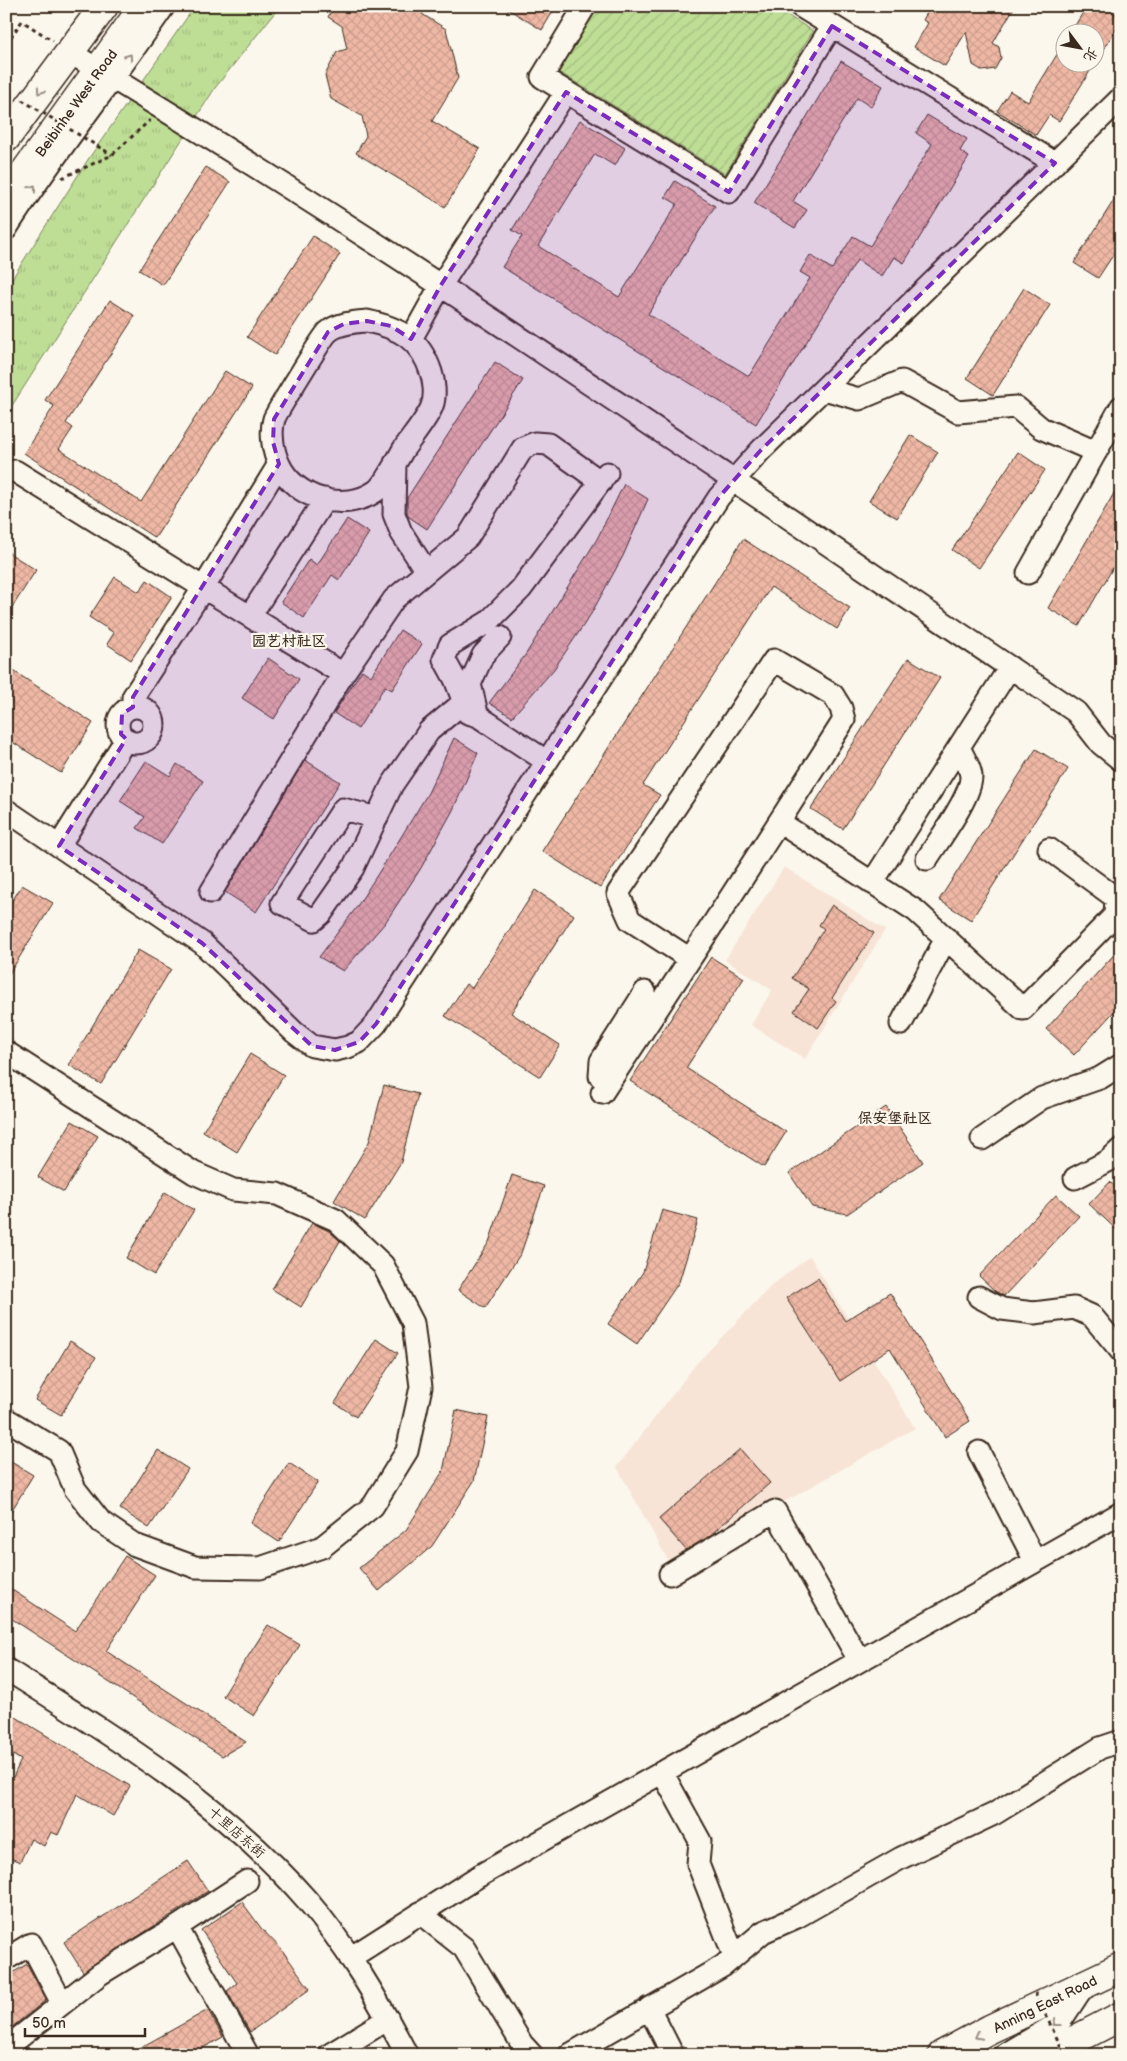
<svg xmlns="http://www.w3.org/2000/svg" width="1127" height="2061" viewBox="0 0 1127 2061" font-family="'Balsamiq Sans','LXGW WenKai TC',sans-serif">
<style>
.built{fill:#f7e4d7}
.park{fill:url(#park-tufts);stroke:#7c845a}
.garden{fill:url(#garden-furrows);stroke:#7c845a}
.building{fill:url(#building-cross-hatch);stroke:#3b2a1e}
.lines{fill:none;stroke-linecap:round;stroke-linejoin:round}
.minor-casing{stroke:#3b2a1e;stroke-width:25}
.major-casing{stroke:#3b2a1e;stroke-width:31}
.path{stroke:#3b2a1e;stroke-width:3;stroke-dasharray:4 4;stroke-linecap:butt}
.minor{stroke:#fbf7ec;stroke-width:21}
.major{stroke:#fbf7ec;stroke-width:28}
.path-bridge{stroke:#3b2a1e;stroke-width:3;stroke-dasharray:4 4;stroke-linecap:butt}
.oneway{stroke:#9b9085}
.marked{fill:#7b2cbf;fill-opacity:0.2;stroke:#7b2cbf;stroke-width:4;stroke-dasharray:10 6;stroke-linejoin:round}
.labels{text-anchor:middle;stroke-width:4.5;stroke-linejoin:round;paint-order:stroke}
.street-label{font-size:14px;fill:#3b2a1e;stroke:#fbf7ec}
.neighbourhood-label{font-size:15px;font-weight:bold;fill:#3b2a1e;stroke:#fbf7ec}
</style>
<defs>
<pattern id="park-tufts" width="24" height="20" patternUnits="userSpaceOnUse" patternTransform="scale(1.25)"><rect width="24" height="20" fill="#bedd95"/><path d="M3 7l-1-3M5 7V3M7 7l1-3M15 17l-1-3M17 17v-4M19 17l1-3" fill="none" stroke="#a4be80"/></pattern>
<pattern id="garden-furrows" width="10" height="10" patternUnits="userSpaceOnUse" patternTransform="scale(1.25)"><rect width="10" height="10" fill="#bedd95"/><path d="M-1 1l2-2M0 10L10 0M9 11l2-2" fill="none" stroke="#a4be80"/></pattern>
<pattern id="building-cross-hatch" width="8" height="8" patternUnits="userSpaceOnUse" patternTransform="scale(1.25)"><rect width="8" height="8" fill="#efb8a5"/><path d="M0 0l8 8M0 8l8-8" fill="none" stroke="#ce9e8e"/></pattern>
</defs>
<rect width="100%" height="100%" fill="#fbf7ec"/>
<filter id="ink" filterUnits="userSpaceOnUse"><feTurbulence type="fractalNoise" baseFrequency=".02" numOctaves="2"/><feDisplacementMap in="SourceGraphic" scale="10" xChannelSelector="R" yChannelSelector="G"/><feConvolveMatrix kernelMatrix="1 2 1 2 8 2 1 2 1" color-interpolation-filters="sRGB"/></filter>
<g filter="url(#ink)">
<!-- built -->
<path class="built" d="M784 867 885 930 805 1059 751 1025 772 990 725 960Z
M810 1256 915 1428 671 1566 617 1467 696 1364 771 1286Z"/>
<!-- park -->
<path class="park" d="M195 6H280L215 88 6 415V288L89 158Z"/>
<!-- garden -->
<path class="garden" d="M597 6H772L813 31 725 174 557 71Z"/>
<!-- building -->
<path class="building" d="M334 6H427L422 14 446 29 458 78 432 121 480 149 445 207 356 153 366 136 362 116 331 99 325 75 337 52 347 49 342 26 328 17Z
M503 6H556L542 30Z
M931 6H1015L993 43 999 47 1001 58 995 69 983 71 973 65 966 32 945 66 914 47 928 23 923 20Z
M1087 6H1116L1112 12 1121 17V21L1059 121 1049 115 1036 135 997 111 1010 91 1028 102 1064 43V62H1094V32H1071Z
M841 61 883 86 871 107 857 98 793 201 807 210 795 228 754 203Z
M927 115 967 139 960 151 969 157 904 263 894 257 882 276 857 260 756 424 502 267 522 236 512 230 580 120 625 148 615 166 595 154 538 246 619 297 677 204 665 197 675 181 715 206 648 314 749 376 810 278 800 272 810 255 832 269 853 236 870 246 932 144 916 133Z
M206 167 230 182 163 285 139 270Z
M1121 189V243L1098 278 1074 263Z
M313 236 340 254 275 355 247 337Z
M1024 288 1050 305 993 395 967 378Z
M110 300 135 316 66 423 73 428 59 449 141 502 225 371 252 388 155 538 24 453 54 406 45 400Z
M495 362 523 380 427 529 409 517 407 512V498Z
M910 435 938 452 897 518 869 501Z
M1018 452 1045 470 979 568 952 550Z
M1121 481V554L1079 626 1048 608Z
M624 484 648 499 623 556 591 614 554 669 512 717 489 703 526 654 562 596 597 539Z
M347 519 369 533 339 580 332 575 304 618 281 602 309 559 317 565Z
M743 539 850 608 837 629 771 587 643 785 660 795 600 888 542 851Z
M6 551 36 570 6 617Z
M115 577 139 592 147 580 172 597 131 660 107 644 114 633 89 617Z
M400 630 422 644 392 690 385 686 358 729 334 713 362 670 371 676Z
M268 658 299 679 274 719 242 698Z
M908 658 940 678 843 829 811 809Z
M6 666 93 723 61 773 6 738Z
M454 738 478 753 453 810 421 868 385 923 343 971 319 957 356 908 393 850 428 793Z
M1036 749 1068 769 971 920 939 900Z
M305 760 340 782 256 912 225 892Z
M146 761 170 776 177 764 203 781 162 844 137 828 145 817 120 801Z
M22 885 53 903 6 979V911Z
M535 890 574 915 511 1013 560 1045 540 1077 445 1016 466 984 472 988Z
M832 905 874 933 832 998 836 1001 818 1028 794 1011 809 989 792 978 824 929 819 925Z
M1121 947V1004L1074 1055 1046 1029Z
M138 950 171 969 101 1084 69 1065Z
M711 957 744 978 686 1068 786 1132 764 1167 630 1081Z
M250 1054 284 1075 237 1152 203 1131Z
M384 1085 418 1094 401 1162 365 1220 334 1201 369 1142Z
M886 1107 923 1162 847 1214 812 1207 789 1173Z
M72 1121 98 1136 64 1192 38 1177Z
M512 1175 544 1186 521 1253 485 1308 458 1290 489 1242Z
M1110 1182 1121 1192V1234L1089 1204Z
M165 1192 194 1210 154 1275 126 1258Z
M1056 1195 1079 1216 1004 1296 995 1291 979 1276Z
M662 1210 698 1220 679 1282 637 1344 608 1324 643 1272Z
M312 1223 329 1231 340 1241 301 1307 272 1289Z
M818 1278 845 1321 890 1293 970 1421 945 1437 890 1348 840 1381 786 1298Z
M376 1339 398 1353 356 1417 335 1403Z
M70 1341 96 1357 61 1415 35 1400Z
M456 1410 488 1417 474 1481 432 1546 379 1591 359 1568 406 1530 443 1471Z
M740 1449 770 1483 708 1537 686 1550 659 1519Z
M158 1450 188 1469 149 1528 120 1509Z
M6 1459 33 1475 6 1520Z
M289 1463 318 1482 279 1542 250 1523Z
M125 1556 155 1575 106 1651 246 1742 222 1756 6 1615V1586L75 1631Z
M268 1625 300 1645 254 1716 223 1696Z
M6 1711 130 1786 113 1816 77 1794 58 1835 51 1832 44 1846 31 1839 20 1862 6 1856V1792L21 1760 6 1751Z
M188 1861 208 1891 83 1972 64 1942Z
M242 1902 261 1928 282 1950 310 1989 250 2032 227 1991 237 1983 201 1930Z
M27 1964 46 2000 6 2032V1977Z
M208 2010 223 2037 190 2055H127Z"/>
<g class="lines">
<!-- minor casing -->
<g class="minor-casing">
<path id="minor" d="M585 6 542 77 729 192 832 26
M800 6 1055 163
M69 52C413 258 743 488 1076 712L1101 744 1121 760
M6 229C55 152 113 81 164 6
M367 321C400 328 420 339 431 372 434 381 436 396 432 406 428 418 411 438 403 450 398 459 383 486 376 491 344 513 295 499 279 464 273 452 270 432 274 419 276 413 323 336 328 332 338 323 355 322 367 321Z
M411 339 441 285 566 92
M824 389 859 399 902 381 958 412 1016 407 1041 428 1096 452
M395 463 394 514 401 532 426 571
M15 471 343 674
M1028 573 1121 407
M250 616 325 499
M133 707V697L204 587 279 464
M118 725a18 18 0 1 1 36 0a18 18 0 1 1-36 0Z
M476 709 470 684 483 655 500 637
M546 761 478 716 468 713 455 679 444 659 450 645 488 622 521 589 607 473
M6 810 202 943 294 1032 312 1046 335 1050 348 1047 359 1042 376 1024 719 497 761 450 1121 98
M377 818 343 809 282 903 314 920 321 914 353 868 392 785 429 731 464 702
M779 822 916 911 1023 1009 1115 915 1116 898 1049 849
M59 846 126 739
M927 859C938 841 972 796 971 776 970 766 963 757 959 747
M872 883 1010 667
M211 892 343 674 394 599 468 537 523 448 535 443 548 444 601 482
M901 1024 946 938
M6 1052 194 1173 233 1190 277 1194 336 1220 383 1265 413 1323 421 1387 407 1451 373 1506 322 1547 260 1568 195 1567 135 1545 101 1522 75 1489 59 1451 6 1419
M608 1084 600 1076 601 1061 645 992
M602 1093C684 969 765 845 844 720L841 708 833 695 774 660 618 893 630 920 690 959
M982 1139 1042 1098 1100 1078 1121 1065
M1075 1178 1108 1161 1121 1149
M979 1297 1002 1309 1034 1313 1074 1308 1092 1316 1121 1351
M979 1452 1035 1561
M670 1574 775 1511 859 1660
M6 1669C114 1737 221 1802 306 1899 347 1946 378 2000 407 2055
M662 1772 700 1841 698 1864 734 1956
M420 1913 464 1948 522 2044 532 2055
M177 1927 248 2055
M350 1958 479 1876 1121 1513
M6 1959 31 1944 62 2003
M649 2008 673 2055
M6 2048 100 1974 177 1927 247 1881
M329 2055 388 2019
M569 2055 723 1966 763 1932 797 1917 901 1858 994 1814 1100 1748 1121 1741
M1004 2055 1060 2022 1085 1984"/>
</g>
<!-- major casing -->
<g class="major-casing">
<path id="major" d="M6 138 104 6
M6 198 144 6
M942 2055 990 2029 1121 1967
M1046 2055 1121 2016"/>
</g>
<!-- path -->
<path class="path" d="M6 44 22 21 53 41
M62 178 112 155 150 120"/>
<!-- minor -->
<use href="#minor" class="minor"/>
<!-- major -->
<use href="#major" class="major"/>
<!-- path-bridge -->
<path class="path-bridge" d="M22 100 112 155
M1035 1993 1065 2055"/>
</g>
<!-- one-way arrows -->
<defs><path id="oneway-chevron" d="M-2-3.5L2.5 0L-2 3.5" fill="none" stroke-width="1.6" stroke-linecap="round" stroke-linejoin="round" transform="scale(1.25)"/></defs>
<g class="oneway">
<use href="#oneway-chevron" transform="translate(129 57) rotate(-55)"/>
<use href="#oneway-chevron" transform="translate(40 91) rotate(126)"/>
<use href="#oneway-chevron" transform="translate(33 188) rotate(-53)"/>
<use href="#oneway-chevron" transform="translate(1056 2023) rotate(142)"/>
<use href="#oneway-chevron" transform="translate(978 2036) rotate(152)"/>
</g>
</g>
<!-- marked area -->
<path class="marked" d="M832 26 1055 163 761 450 719 497 376 1024 359 1042 335 1050 312 1046 202 943 59 846 126 739 121 734 122 714 133 707V697L279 464 273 442 274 419 328 332 344 324 367 321 391 326 411 339 441 285 566 92 729 192Z"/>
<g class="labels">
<!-- street labels -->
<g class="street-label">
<text transform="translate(76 103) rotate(-54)" y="5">Beibinhe West Road</text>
<text transform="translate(237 1832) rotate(41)" y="5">十里店东街</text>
<text transform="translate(1045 2004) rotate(-26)" y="5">Anning East Road</text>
</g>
<!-- neighbourhood labels -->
<g class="neighbourhood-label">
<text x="289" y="646">园艺村社区</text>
<text x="895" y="1123">保安堡社区</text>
</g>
</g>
<!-- margin -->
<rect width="1127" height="2061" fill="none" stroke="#fbf7ec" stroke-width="25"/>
<rect x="12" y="12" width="1102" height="2036" fill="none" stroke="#3b2a1e" stroke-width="2" filter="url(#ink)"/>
<!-- north arrow -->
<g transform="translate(1080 48) rotate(122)"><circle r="24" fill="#fbf7ec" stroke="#aea59a"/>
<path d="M0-4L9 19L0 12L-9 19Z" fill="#3b2a1e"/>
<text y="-8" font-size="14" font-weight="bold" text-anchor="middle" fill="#3b2a1e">北</text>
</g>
<!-- scale -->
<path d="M25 2028v8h120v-8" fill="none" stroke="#3b2a1e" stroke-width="2.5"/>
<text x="32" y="2028" font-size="15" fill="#3b2a1e" stroke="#fbf7ec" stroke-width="4" paint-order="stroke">50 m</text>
</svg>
